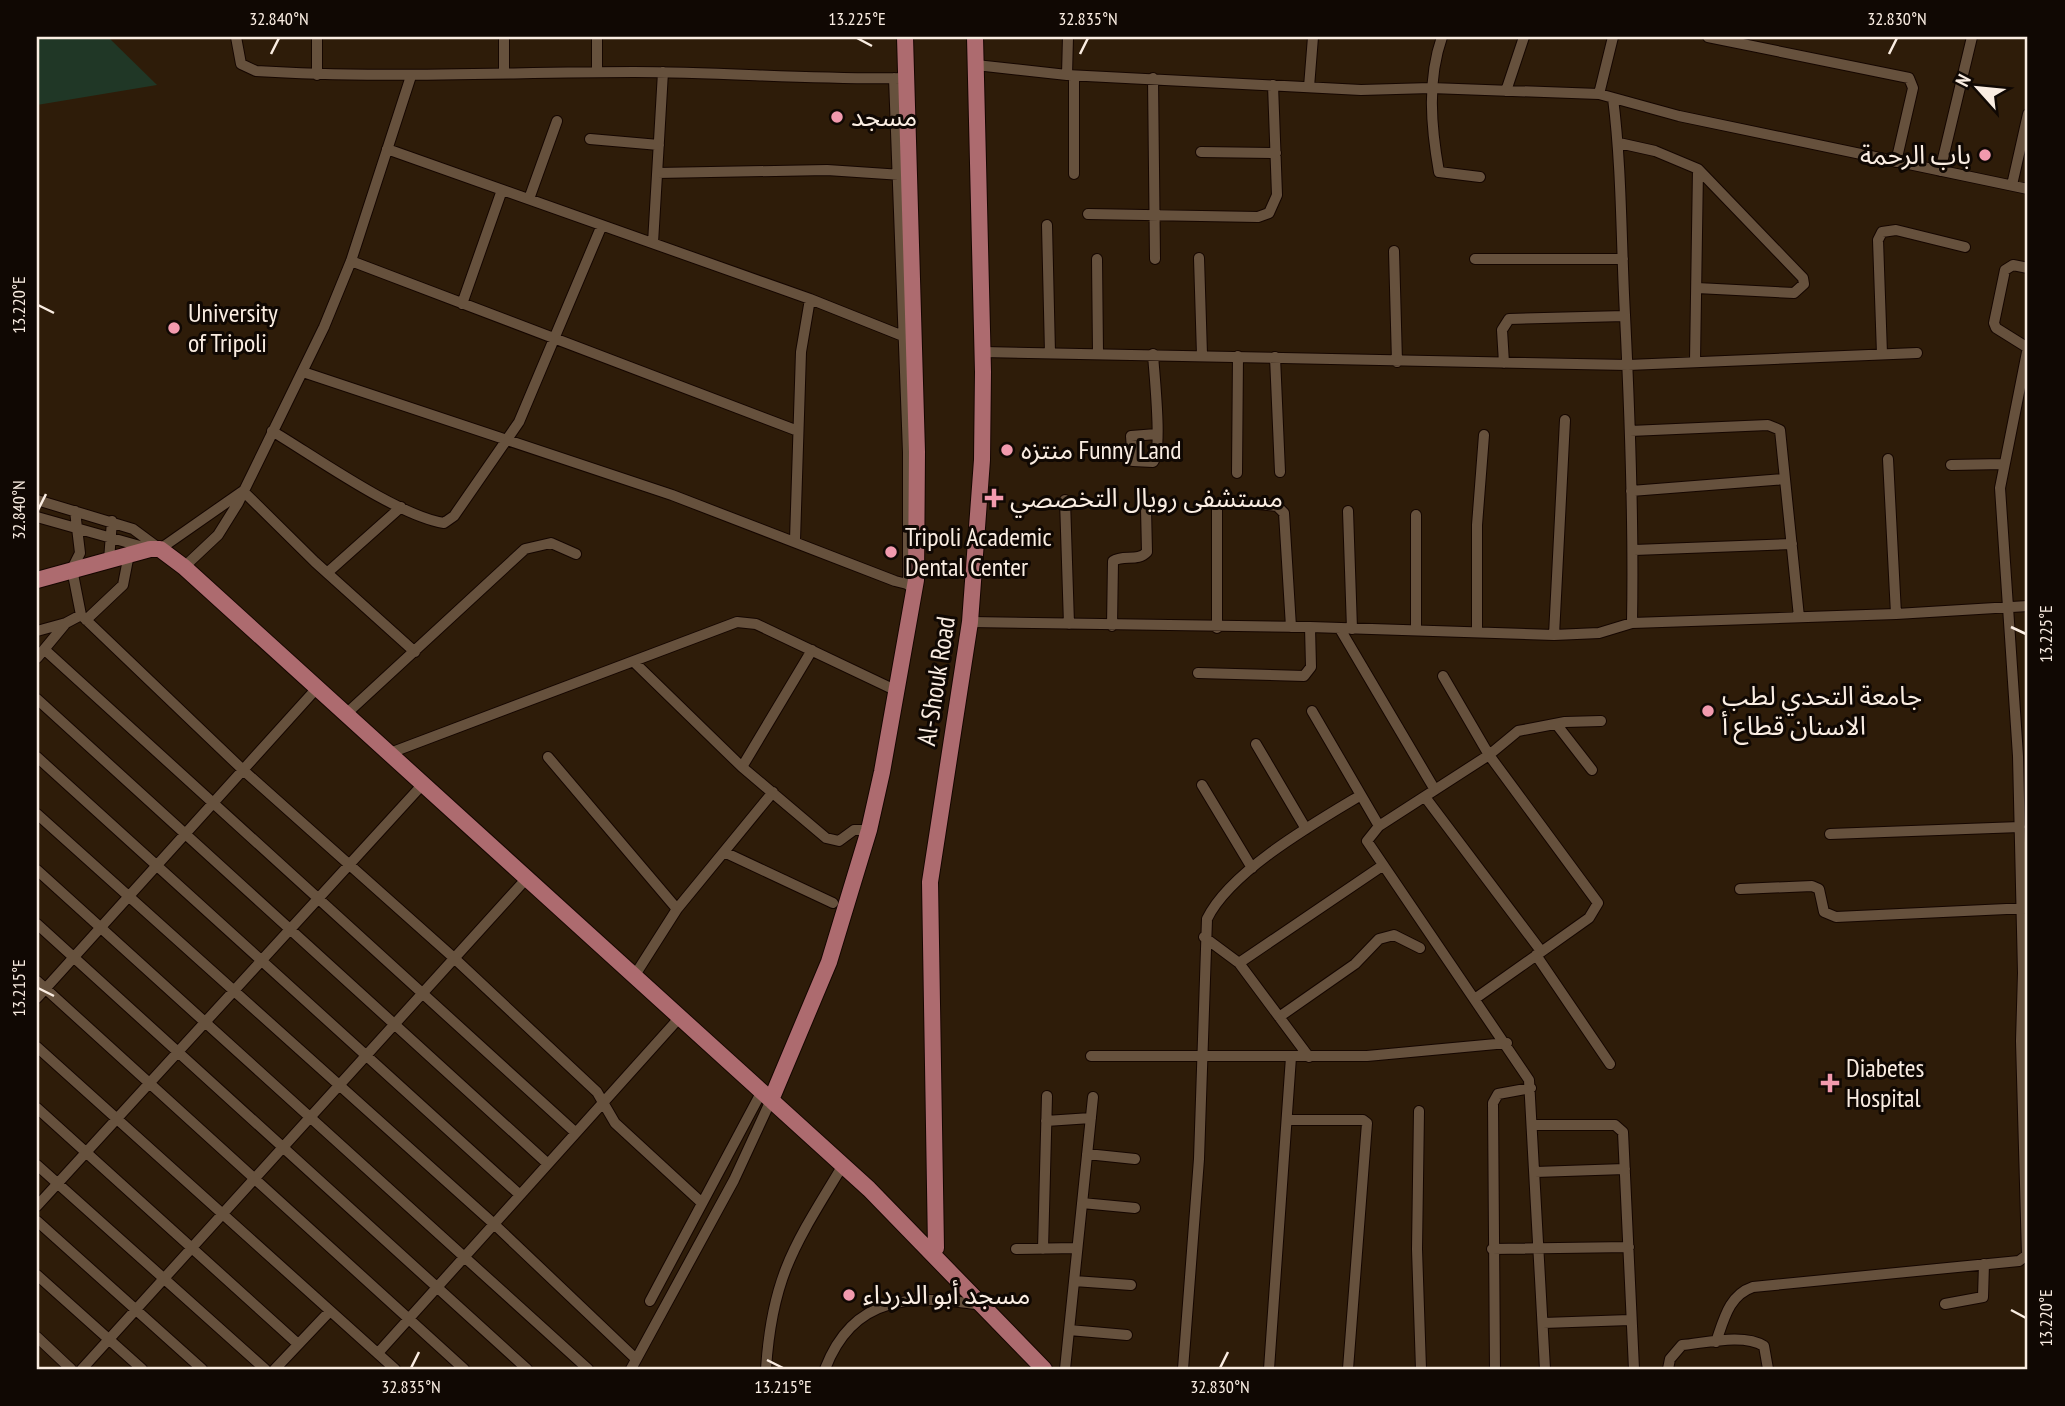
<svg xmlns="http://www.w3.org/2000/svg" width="2065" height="1406" viewBox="0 0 2065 1406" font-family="'PT Sans Narrow','Noto Sans Arabic',sans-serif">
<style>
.green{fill:#203726}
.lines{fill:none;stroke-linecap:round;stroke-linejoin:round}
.minor-casing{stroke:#150600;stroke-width:12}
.primary-casing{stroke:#150600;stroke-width:18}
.minor{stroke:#66513d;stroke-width:10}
.primary{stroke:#ad6b6f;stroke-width:16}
.ticks{fill:none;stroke:#faede2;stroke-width:2.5}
.poi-dot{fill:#f29aae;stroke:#100803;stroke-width:2.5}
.labels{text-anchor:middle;stroke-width:6;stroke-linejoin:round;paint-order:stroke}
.poi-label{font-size:26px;fill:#faede2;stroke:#100803;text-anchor:start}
.street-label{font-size:26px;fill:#faede2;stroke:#100803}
.neatline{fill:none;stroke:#faede2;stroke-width:2.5}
.ticks-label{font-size:18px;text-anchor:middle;fill:#faede2}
</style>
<rect width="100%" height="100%" fill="#2e1c09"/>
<!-- green -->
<path class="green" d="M37 37H108L157 85 37 105Z"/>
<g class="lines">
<!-- minor casing -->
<g class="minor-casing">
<path id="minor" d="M236 37 241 64 256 71C382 79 508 72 634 72 725 72 816 80 906 78
M317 37V75
M504 37V72
M1442 37C1427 80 1431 127 1439 172L1480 177
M1708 37 1909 78 1913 88 1896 162
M976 65 1067 75 1361 90 1431 88 1599 94 1679 116 2028 189
M597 72V37
M1067 75 1068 37
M1074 76V174
M894 78 908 452V585
M1153 78 1155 259
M1309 87 1313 37
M1506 91 1524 37
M1599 94 1613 37
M1613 98C1622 170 1621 242 1625 315 1630 418 1634 520 1632 623
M590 139 659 145
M1619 143 1655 151 1698 169 1803 278 1804 284 1794 293 1697 288
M387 149 810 299 913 340
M1201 152 1276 153
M1940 171 1972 37
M657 173 827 170 902 175
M2012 185 2028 114
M529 199 557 121
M1088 214 1258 217 1269 213 1277 195 1273 85
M1047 225 1050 353
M653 243 663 72
M1394 251 1397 362
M1199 258 1202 355
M1097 259 1098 353
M1475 259H1623
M351 261 798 431
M2028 268 2013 265 2005 270 1994 323 1996 328 2028 348
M462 304 502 190
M983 352 1628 365 1917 353
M1153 354C1154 373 1163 452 1153 462L1133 461 1131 436 1157 434
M1882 354 1878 240 1882 232 1896 230 1965 247
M1275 357 1280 472
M1695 361 1698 169
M1504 363 1502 330 1509 319 1625 316
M303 372 672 495 895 581 915 586
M272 431C314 456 398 516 444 523L454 516 519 422 602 225
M1630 431 1768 425 1780 430 1799 617
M1888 459 1896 614
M1951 465 2003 464
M1237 473 1238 356
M243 491 315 562 415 652
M1631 491 1785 479
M37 500 133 529 160 549 243 491
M1065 500 1069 624
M1258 504 1277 506 1284 513 1291 627
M1217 510V628
M1348 511 1352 629
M1416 515V630
M37 517 147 548
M795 540 801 352 810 299
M1634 550 1792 544
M109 560 112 521
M184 567 218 535 238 503 324 327 351 261 411 76
M327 573 401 507
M81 615 243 770 454 958 597 1092 615 1123 702 1203
M86 620 123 585 129 554
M970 622 1310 627 1554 635 1599 633 1632 623 1896 614 2028 606
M1112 626 1113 561C1123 554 1138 562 1147 552L1146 508
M1340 629 1435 790
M37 631 66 623
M1477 632V525L1484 435
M1554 635 1565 420
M45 650 576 1133
M37 658 66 623 81 615 72 569 80 553 75 511
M634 662 742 767 826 838 839 841 854 830H869
M1198 673 1304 676 1311 667 1310 627
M1443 676 1489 755 1598 903 1589 918 1476 998
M37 699 548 1164
M1312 711 1379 826
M346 714 525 549 551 543 576 554
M1557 725 1592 770
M1256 744 1306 829
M390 753 737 622 756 624 897 691
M37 757 520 1195
M548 757 677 909
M742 767 812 650
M1202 785 1252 868
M1425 797 1541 951
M37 814 494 1224 636 1359
M1830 834 2020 827
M724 852 833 903
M37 870 588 1369
M1740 889 1812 886 1819 889 1824 912 1836 917 2028 908
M37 924 527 1369
M1204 937 1239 963 1309 1057
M1536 955 1610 1064
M1239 963 1382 866
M635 975 677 909 773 792
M37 981 464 1369
M37 998 317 688
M1279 1017 1355 964 1379 939 1394 935 1420 948
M37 1047 395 1369
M1091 1056H1367L1507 1043
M37 1108 298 1344
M1419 1111 1417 1249 1421 1369
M1288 1120H1363L1367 1123 1348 1369
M1046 1121 1091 1118
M1533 1125H1615L1623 1132 1634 1369
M1087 1154 1135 1159
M37 1165 265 1369
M1535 1172 1625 1169
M1082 1203 1135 1208
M37 1206 423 784
M37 1221 202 1369
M1016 1249 1077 1248
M1043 1249 1047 1096
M1492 1249 1629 1247
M37 1275 142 1369
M1074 1281 1131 1285
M650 1301 762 1091
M1945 1304 1983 1297 1984 1264
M1543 1323 1630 1320
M1069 1330 1127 1335
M37 1337 71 1369
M1716 1342C1724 1319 1729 1295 1753 1287L2019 1261 2027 1255 2021 1041 2023 973 2018 756 2000 488 2028 347
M378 1353 681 1016
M82 1369 527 878
M275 1369 330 1311
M631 1369 734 1180 771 1100
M766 1369C772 1275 796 1243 843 1165
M825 1369C854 1293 913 1295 982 1305
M1065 1369 1093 1097
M1183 1369 1199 1159 1207 919C1230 871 1316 822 1361 795
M1269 1369 1291 1057
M1495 1369 1493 1103 1498 1094 1531 1088
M1545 1369 1529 1080 1367 841 1379 826 1489 755 1518 731 1565 722 1601 721
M1668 1369 1670 1359 1682 1345C1705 1343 1744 1333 1764 1346L1768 1369"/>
</g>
<!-- primary casing -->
<g class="primary-casing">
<path id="primary" d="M37 580 150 549H160L184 567 869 1189 1044 1369
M771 1100 829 962 869 830 882 772 916 580 917 452 905 37
M936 1248 930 882 970 622 982 460 983 372 975 37"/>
</g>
<!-- minor -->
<use href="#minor" class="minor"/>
<!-- primary -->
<use href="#primary" class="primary"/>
</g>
<!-- ticks -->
<path class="ticks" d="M857 38 872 46M271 54 279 38M1080 54 1088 38M1889 54 1897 38M38 305 54 313M38 510 46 494M2011 627 2026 634M38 988 54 996M2011 1310 2026 1318M767 1360 783 1368M411 1368 419 1352M1220 1368 1228 1352"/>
<!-- markers -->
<g class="poi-dot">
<circle cx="837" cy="117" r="7"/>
<circle cx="1985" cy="155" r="7"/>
<circle cx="174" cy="328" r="7"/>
<circle cx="1007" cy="450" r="7"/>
<path d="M990.5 487.5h7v7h7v7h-7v7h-7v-7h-7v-7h7z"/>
<circle cx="891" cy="552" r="7"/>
<circle cx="1708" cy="711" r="7"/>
<path d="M1826.5 1072.5h7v7h7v7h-7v7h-7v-7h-7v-7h7z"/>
<circle cx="849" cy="1295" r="7"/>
</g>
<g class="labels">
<!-- poi labels -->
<g class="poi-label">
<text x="851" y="126">مسجد</text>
<text x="1971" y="164" text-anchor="end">باب الرحمة</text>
<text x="188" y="322">University<tspan x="188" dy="30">of Tripoli</tspan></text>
<text x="1021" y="459">منتزه Funny Land</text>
<text x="1010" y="507">مستشفى رويال التخصصي</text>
<text x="905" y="546">Tripoli Academic<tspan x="905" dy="30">Dental Center</tspan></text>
<text x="1722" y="705">جامعة التحدي لطب<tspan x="1722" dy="30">الاسنان قطاع أ</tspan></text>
<text x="1846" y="1077">Diabetes<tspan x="1846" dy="30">Hospital</tspan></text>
<text x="863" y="1304">مسجد أبو الدرداء</text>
</g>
<!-- street labels -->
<g class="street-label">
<text transform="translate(936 681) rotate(-81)" y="9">Al-Shouk Road</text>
</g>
</g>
<!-- border -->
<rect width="2065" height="1406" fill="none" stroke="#100803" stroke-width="77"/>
<!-- north arrow -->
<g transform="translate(1978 88) rotate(297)" stroke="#100803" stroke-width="5" paint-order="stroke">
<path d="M0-5L12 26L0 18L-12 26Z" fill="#faede2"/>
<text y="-10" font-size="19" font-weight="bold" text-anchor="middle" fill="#faede2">N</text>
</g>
<rect x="38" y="38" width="1988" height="1330" class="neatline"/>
<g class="ticks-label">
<text x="279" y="25">32.840°N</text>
<text x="857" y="25">13.225°E</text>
<text x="1088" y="25">32.835°N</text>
<text x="1897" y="25">32.830°N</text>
<text transform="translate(19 305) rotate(-90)" y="6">13.220°E</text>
<text transform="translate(19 510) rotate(-90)" y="6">32.840°N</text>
<text transform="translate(2046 634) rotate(-90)" y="6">13.225°E</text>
<text transform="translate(19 988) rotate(-90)" y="6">13.215°E</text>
<text transform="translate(2046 1318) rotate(-90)" y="6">13.220°E</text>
<text x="411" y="1393">32.835°N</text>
<text x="783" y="1393">13.215°E</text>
<text x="1220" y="1393">32.830°N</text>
</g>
</svg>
